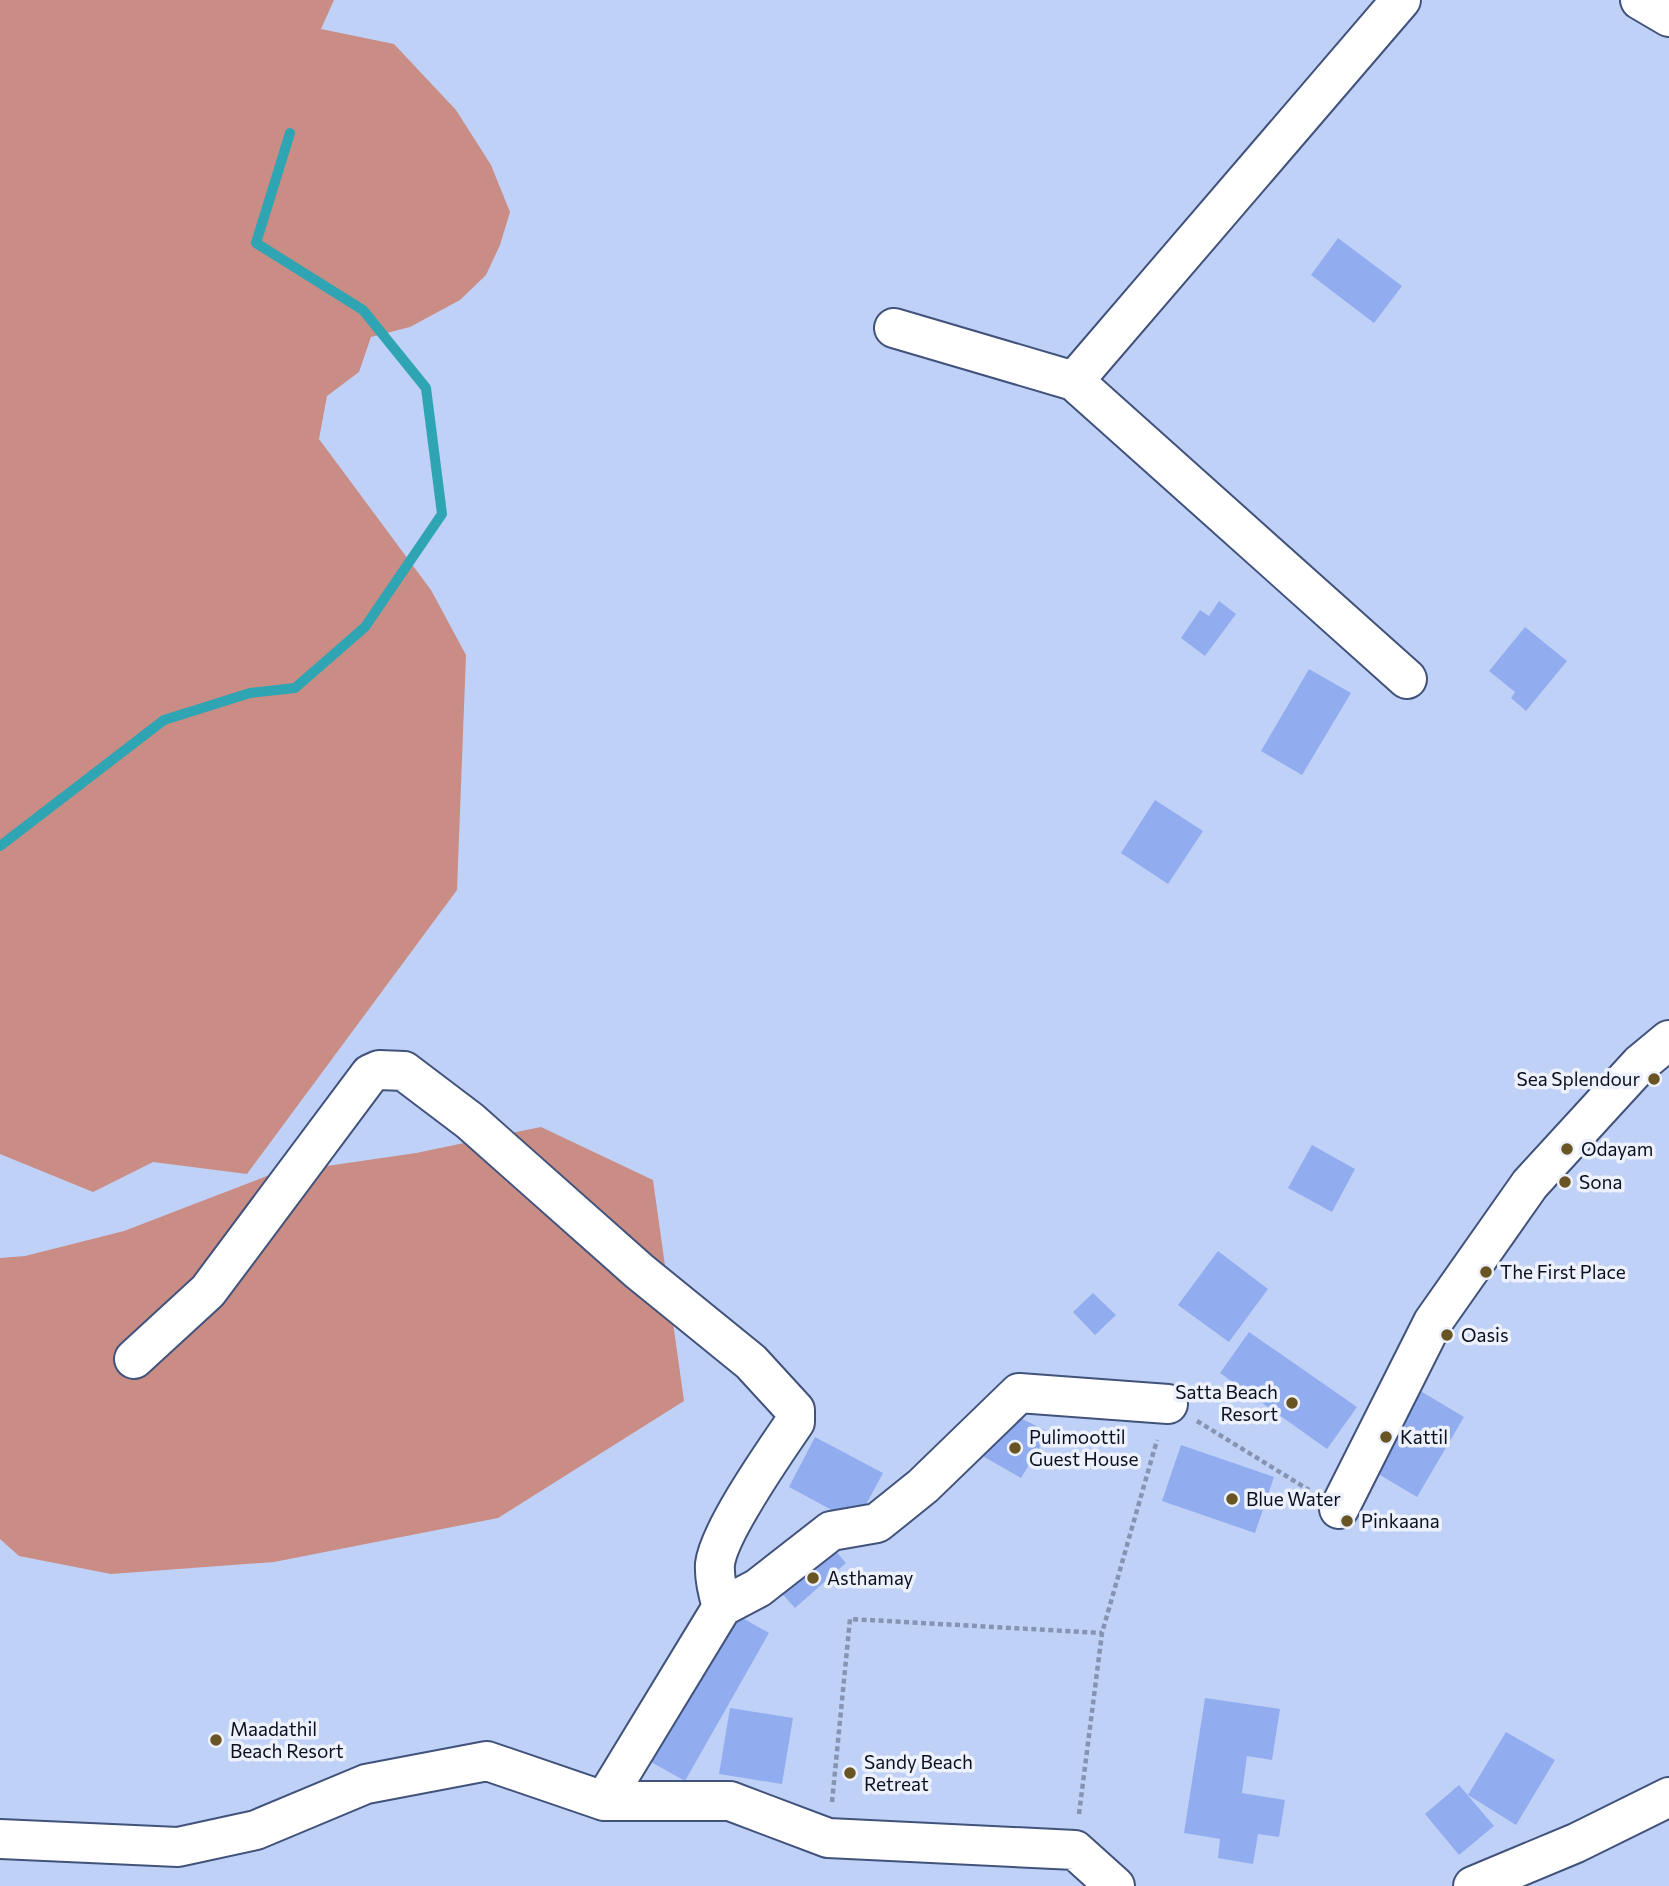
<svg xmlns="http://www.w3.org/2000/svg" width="1669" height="1886" viewBox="0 0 1669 1886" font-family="Commissioner,sans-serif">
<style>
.green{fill:#c98d86}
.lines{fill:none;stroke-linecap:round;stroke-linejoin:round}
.stream{stroke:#2fa4b2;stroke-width:10}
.building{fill:#91adf0}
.minor-casing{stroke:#41527b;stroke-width:42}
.path{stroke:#8693b2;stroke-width:4.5;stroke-dasharray:5 3.5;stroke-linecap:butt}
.minor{stroke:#fff;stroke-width:38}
.poi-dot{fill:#695423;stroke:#edf1fb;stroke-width:2.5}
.labels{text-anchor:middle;stroke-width:7;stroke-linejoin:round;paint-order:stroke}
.poi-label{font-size:19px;fill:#0a1020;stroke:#edf1fb;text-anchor:start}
</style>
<rect width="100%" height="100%" fill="#c0d1f7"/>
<!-- green -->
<path class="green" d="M0 0H334L321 29 394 44 456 110 491 165 510 212 500 245 486 275 460 300 410 327 371 337 359 372 327 396 319 439 431 590 466 655 457 890 247 1174 153 1162 93 1192 0 1154Z
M541 1127 653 1180 684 1401 498 1518 274 1562 111 1574 19 1556 0 1539V1258L25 1256 124 1231 272 1174 416 1153Z"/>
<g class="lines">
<!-- stream -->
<path class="stream" d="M0 846 164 720 250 693 295 688 365 627 442 514 426 388 363 310 256 243 290 133"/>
</g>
<!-- building -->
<path class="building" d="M1338 238 1402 286 1374 323 1311 275Z
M1219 601 1236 614 1205 656 1181 638 1200 610 1209 616Z
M1525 627 1567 661 1526 711 1511 698 1515 692 1489 671Z
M1309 669 1351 693 1302 775 1261 751Z
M1155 800 1203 831 1168 884 1121 853Z
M1312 1145 1355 1169 1332 1212 1288 1188Z
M1218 1251 1268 1289 1229 1342 1178 1305Z
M1093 1293 1116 1315 1095 1335 1073 1312Z
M1249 1332 1357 1407 1327 1449 1220 1373Z
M1417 1389 1464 1417 1417 1497 1370 1469Z
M1012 1414 1049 1432 1021 1478 979 1454Z
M815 1437 883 1473 856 1523 789 1487Z
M1181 1445 1274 1477 1255 1533 1162 1501Z
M827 1541 846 1563 795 1608 776 1587Z
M727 1609 769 1633 685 1781 642 1757Z
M1205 1698 1280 1709 1272 1760 1247 1756 1242 1793 1285 1800 1279 1837 1258 1834 1253 1864 1218 1858 1220 1839 1184 1833Z
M730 1708 793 1718 782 1784 719 1774Z
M1506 1732 1555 1760 1516 1825 1468 1795Z
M1459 1785 1494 1826 1459 1855 1425 1814Z"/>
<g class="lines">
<!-- minor casing -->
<g class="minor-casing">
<path id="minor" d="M1401 0 1074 381 1407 679
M1640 0 1669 17
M894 328 1074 381
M134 1359 208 1291 370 1074 379 1070 404 1071 470 1121 639 1271 751 1362 795 1410V1422C774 1453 719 1531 715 1564 714 1579 718 1594 722 1607
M1339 1509 1433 1322 1530 1184 1640 1064 1669 1040
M604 1801 722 1607 758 1588 831 1531 877 1523 923 1486 1019 1393 1168 1404
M0 1839 178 1847 256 1830 366 1784 487 1761 604 1801H730L828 1838 1075 1850 1115 1886
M1473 1886 1576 1843 1669 1797"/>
</g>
<!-- path -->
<path class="path" d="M1197 1421 1309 1490
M832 1802 850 1619 1102 1633
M1079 1814 1102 1633 1157 1440"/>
<!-- minor -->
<use href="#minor" class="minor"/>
</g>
<!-- markers -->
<g class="poi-dot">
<circle cx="1654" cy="1079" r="7"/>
<circle cx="1567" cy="1149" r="7"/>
<circle cx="1565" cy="1182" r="7"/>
<circle cx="1486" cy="1272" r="7"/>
<circle cx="1447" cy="1335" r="7"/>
<circle cx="1292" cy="1403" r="7"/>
<circle cx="1386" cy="1437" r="7"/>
<circle cx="1015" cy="1448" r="7"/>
<circle cx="1232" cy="1499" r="7"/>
<circle cx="1347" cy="1521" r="7"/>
<circle cx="813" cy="1578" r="7"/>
<circle cx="216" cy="1740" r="7"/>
<circle cx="850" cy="1773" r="7"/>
</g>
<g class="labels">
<!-- poi labels -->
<g class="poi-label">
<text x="1640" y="1086" text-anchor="end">Sea Splendour</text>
<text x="1581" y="1156">Odayam</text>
<text x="1579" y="1189">Sona</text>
<text x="1500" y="1279">The First Place</text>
<text x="1461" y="1342">Oasis</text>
<text x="1278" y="1399" text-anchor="end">Satta Beach<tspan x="1278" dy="22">Resort</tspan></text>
<text x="1029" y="1444">Pulimoottil<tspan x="1029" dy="22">Guest House</tspan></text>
<text x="1400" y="1444">Kattil</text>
<text x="1246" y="1506">Blue Water</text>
<text x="1361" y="1528">Pinkaana</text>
<text x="827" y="1585">Asthamay</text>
<text x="230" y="1736">Maadathil<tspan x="230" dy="22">Beach Resort</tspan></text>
<text x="864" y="1769">Sandy Beach<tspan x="864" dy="22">Retreat</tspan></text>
</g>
</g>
</svg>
